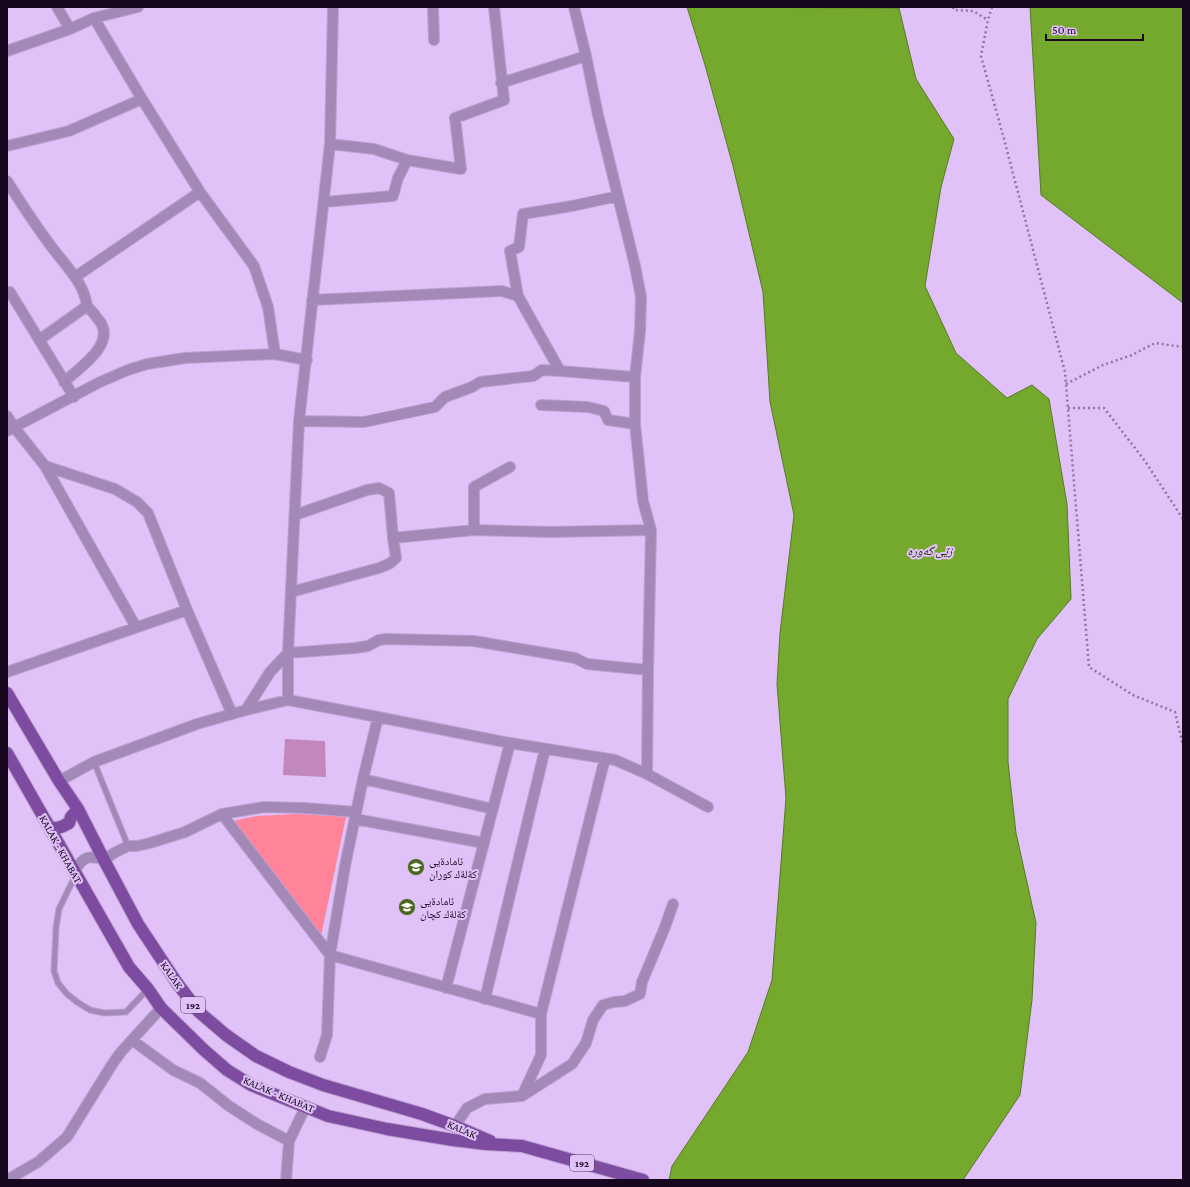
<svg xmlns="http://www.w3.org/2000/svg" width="1190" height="1187" viewBox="0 0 1190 1187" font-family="'Crimson Pro','Noto Naskh Arabic',serif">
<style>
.green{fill:#ff849a}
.water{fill:#75a92d;stroke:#597929}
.building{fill:#c287bd}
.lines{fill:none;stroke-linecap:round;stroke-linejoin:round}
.lane-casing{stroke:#bca0d1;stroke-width:7}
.street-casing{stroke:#bca0d1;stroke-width:12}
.primary-casing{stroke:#bca0d1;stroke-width:14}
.path{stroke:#8e76a0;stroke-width:2.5;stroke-dasharray:2 3;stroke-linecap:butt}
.lane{stroke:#a389b7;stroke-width:5}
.street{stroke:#a389b7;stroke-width:10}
.primary{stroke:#7d4b9f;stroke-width:12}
.labels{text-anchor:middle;stroke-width:4;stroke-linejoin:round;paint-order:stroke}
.shield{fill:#e0c1f8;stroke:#534061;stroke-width:1}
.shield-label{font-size:10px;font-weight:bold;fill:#170820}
.street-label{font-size:11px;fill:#170820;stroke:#e0c1f8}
.poi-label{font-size:11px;fill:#170820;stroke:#e0c1f8;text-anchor:start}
.water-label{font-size:12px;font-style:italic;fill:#213504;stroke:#e0c1f8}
</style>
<rect width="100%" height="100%" fill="#e0c1f8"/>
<!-- green -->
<path class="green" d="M299 814 346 817 320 941 228 822 256 816Z"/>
<!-- water -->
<path class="water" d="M687 7 899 8 916 79 954 139 941 187 925 286 956 353 1007 398 1032 385 1049 399 1067 504 1071 599 1037 639 1008 699V762L1016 833 1036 923 1032 1000 1020 1095 963 1180H669L672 1166 748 1052 772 980 786 798 777 684 780 633 794 515 770 402 763 292 733 166 705 65Z
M1030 7H1183V303L1041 195Z"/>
<!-- building -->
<path class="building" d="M285 739 325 741 326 777 283 775Z"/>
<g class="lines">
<!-- lane casing -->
<g class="lane-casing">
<path id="lane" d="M94 762 128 846
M75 876 59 909 56 928 54 971 58 983 67 994 77 1002 90 1010 104 1013 126 1012 148 989"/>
</g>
<!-- street casing -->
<g class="street-casing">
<path id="street" d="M57 7 70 29
M433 7 434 40
M574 7 586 56 598 115 635 266 641 297 640 331 635 377V424L643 501 651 530 648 670 647 774
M94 18 142 99 200 192 254 266 268 307 275 354
M7 51 70 29 94 18 138 7
M501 83 586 56
M330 144 374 149 407 160 461 169 455 118 504 100 494 7
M7 146 69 131 142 99
M7 181C21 203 35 225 51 246 64 264 84 282 87 306L39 340
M324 202 393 196 398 178 407 160
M75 277 200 192
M10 292 74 397
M518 296 510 251 519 247 523 214 572 206 618 196
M312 300 502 291 518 296 560 371 635 377
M64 382C79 368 114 346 101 323 97 317 92 311 87 306
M541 405 588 407 604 411 608 420 635 424
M7 416 14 427 45 466 136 627
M299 421 364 422 435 407 445 397 472 387 480 382 533 376 542 370 560 371
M7 431 100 382 128 370 147 364 185 358 275 354 307 360
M45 466 115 489 137 502 148 513 187 610 232 714
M474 530V487L510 467
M393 538 474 530 551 532 651 530
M291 592 379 568 389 564 396 558 393 538 389 493 379 488 367 490 295 515
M7 672 187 610
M288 700 378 717 510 743 615 760 647 774 708 807
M246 710 270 672 288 653 355 648 368 646 379 640 387 639 474 641 575 658 587 664 648 670
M363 779 493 809
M59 781 94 762 197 724 246 710 288 700V653L299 421 330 144 333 7
M222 814 330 955 541 1014
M355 819 484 843
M76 875 75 870C84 856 89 855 104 860L114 853 128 846H137L150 843 185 832 222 814 264 807 304 808 356 812
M446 988 510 743
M485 999 545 749
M132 1040 173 1070 200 1083 229 1106 257 1124 289 1141
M320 1057 327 1035 330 955 345 866 363 779 378 717
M522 1096 572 1064 586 1043 593 1020 603 1005 614 1002 625 1001 640 994 642 982 665 927 673 904
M455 1126 467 1108 485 1099 522 1096 541 1055V1014L605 758
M7 1180 38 1162 67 1137 113 1063 121 1052 161 1008
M286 1180 289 1141 306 1106"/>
</g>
<!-- primary casing -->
<g class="primary-casing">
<path id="primary" d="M7 693 59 781 78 809 104 860 138 924 177 983 199 1012 226 1035 256 1056 289 1072 323 1085 422 1114 455 1126 490 1141
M7 753 129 967 148 989 161 1008 204 1050 227 1070 251 1085 328 1116 387 1129 453 1140 486 1144 522 1146 643 1180
M46 821C47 823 48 825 50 827 56 830 64 826 69 823L71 817 78 809"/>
</g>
<!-- path -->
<path class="path" d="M953 7 954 10 973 11 988 20
M992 7 988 20 981 56 1004 139 1065 372 1089 667 1133 695 1175 712 1183 746
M1066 384 1103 365 1132 355 1155 343 1183 347
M1068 408H1104L1145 461 1183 519"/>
<!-- lane -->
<use href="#lane" class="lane"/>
<!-- street -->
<use href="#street" class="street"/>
<!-- primary -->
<use href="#primary" class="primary"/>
</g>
<!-- icons -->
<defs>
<g id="school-disc" transform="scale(0.9)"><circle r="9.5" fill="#49691f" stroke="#e0c1f8"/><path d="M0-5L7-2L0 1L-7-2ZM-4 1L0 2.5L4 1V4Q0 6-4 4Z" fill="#fff"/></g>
</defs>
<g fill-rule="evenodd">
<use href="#school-disc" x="416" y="867"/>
<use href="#school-disc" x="407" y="907"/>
</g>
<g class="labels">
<!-- shield labels -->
<g class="shield">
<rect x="181" y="997" width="24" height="16" rx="3"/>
<rect x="570" y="1155" width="24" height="16" rx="3"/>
</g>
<g class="shield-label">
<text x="193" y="1009">192</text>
<text x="582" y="1167">192</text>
</g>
<!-- street labels -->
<g class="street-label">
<text transform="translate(61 849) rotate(61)" y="4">KALAK - KHABAT</text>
<text transform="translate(172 975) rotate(55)" y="4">KALAK</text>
<text transform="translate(279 1094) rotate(23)" y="4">KALAK - KHABAT</text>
<text transform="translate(462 1129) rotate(23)" y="4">KALAK</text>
</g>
<!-- poi labels -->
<g class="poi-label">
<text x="429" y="865">ئامادةيى<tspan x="429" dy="13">كةلةك كوران</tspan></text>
<text x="420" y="905">ئامادةيى<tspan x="420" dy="13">كةلةك كچان</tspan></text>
</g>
<!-- water labels -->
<g class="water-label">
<text x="930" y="555">زێی گەورە</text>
</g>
</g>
<!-- border -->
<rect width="1190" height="1187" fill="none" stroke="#170820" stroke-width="16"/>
<!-- scale -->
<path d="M1046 34v6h97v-6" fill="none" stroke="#170820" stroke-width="2"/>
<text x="1052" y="34" font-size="12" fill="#170820" stroke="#e0c1f8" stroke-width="3" paint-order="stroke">50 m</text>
</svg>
